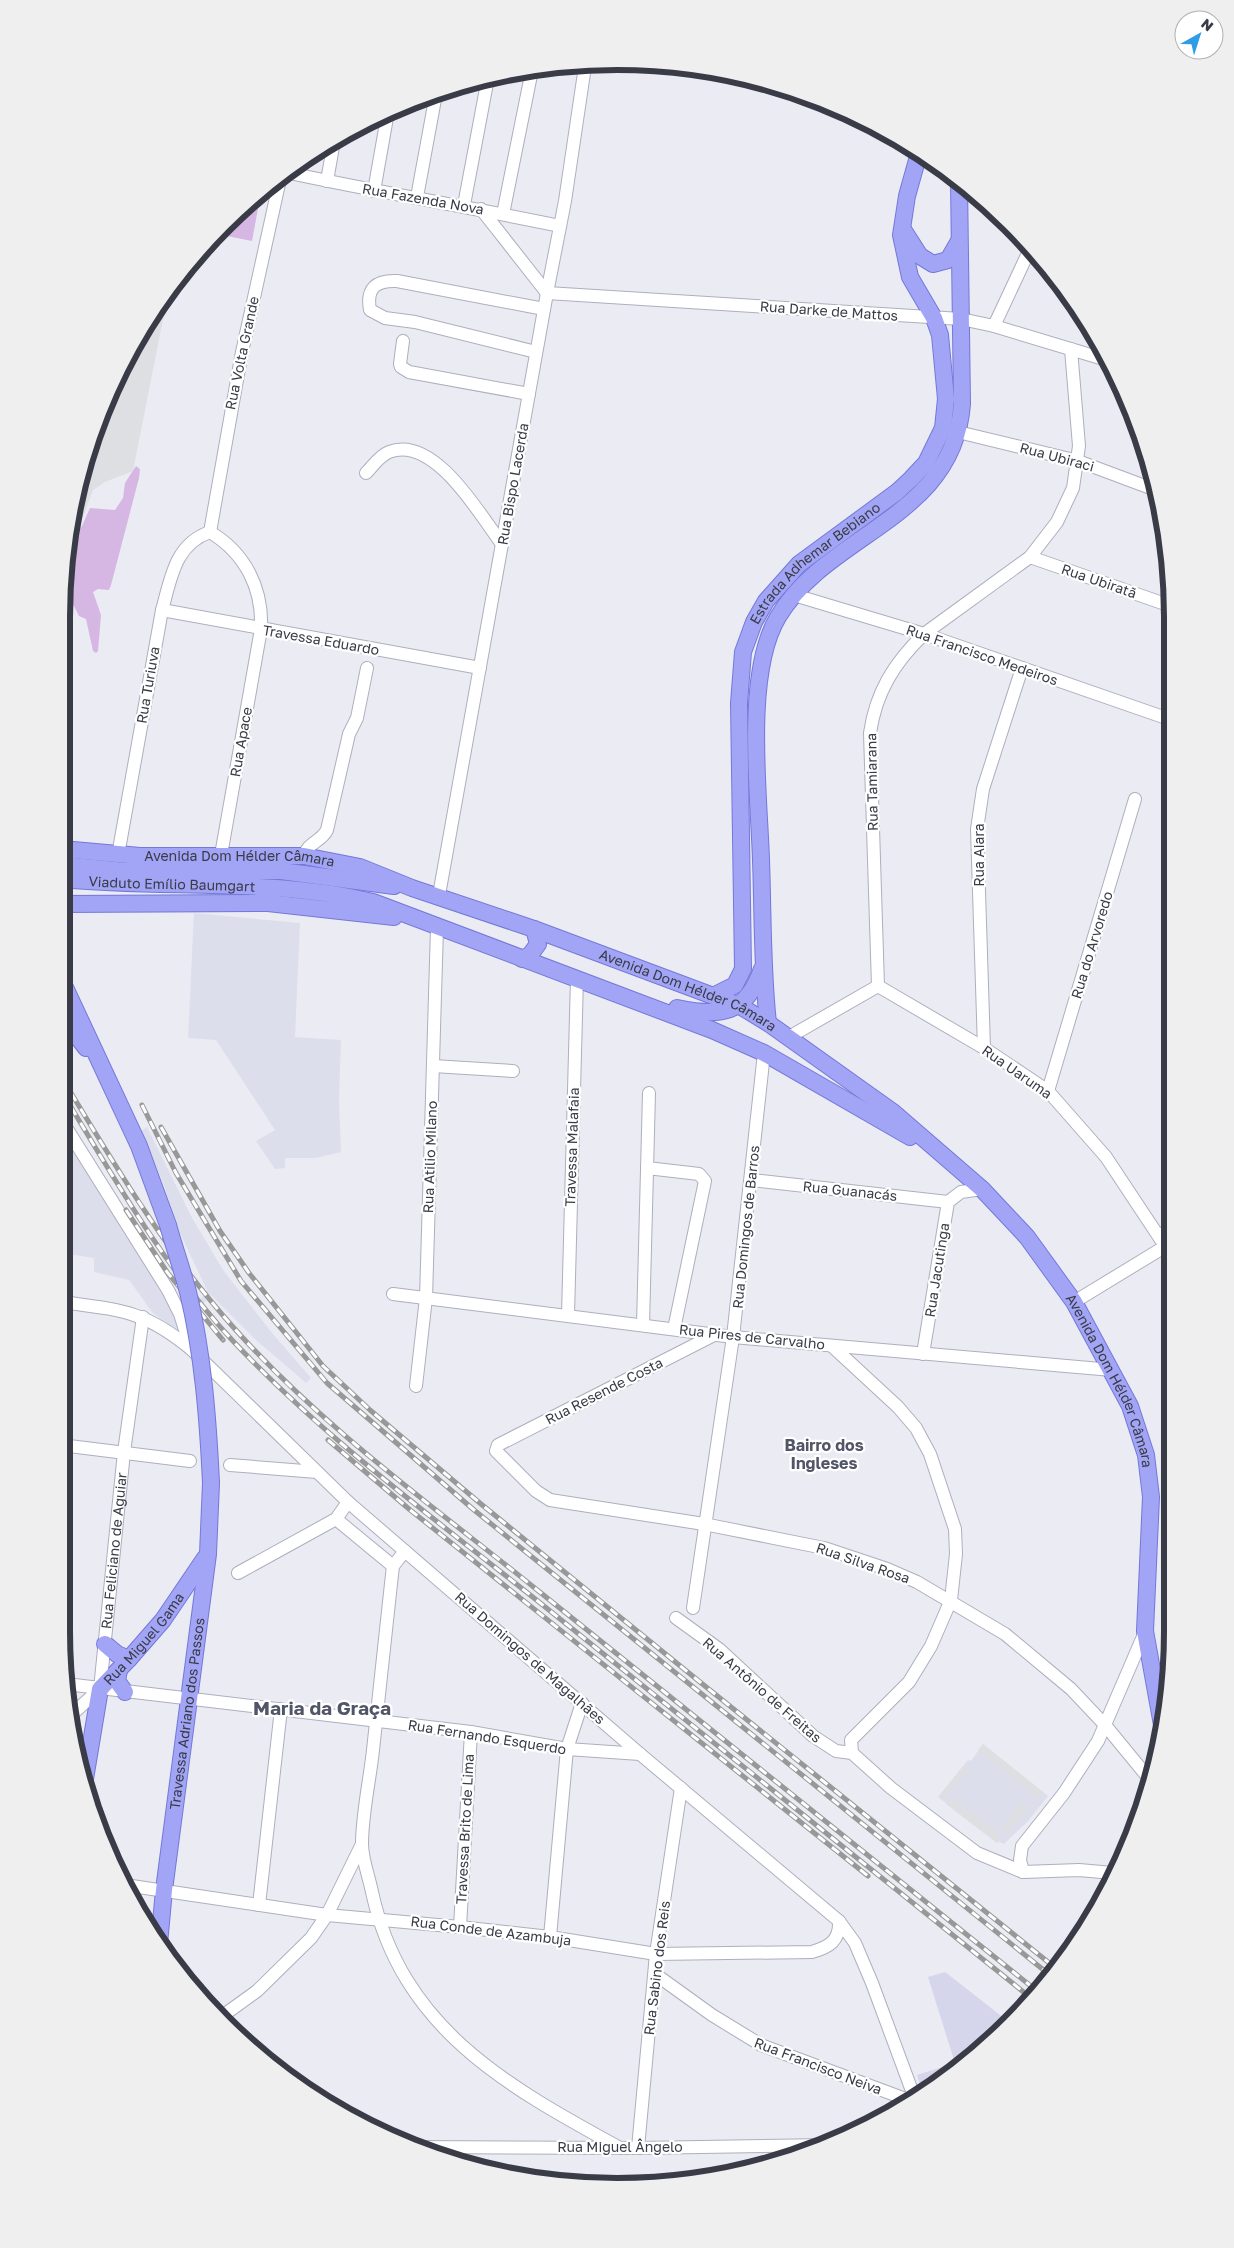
<svg xmlns="http://www.w3.org/2000/svg" width="1234" height="2248" viewBox="0 0 1234 2248" font-family="'Golos Text',sans-serif">
<style>
.residential{fill:#dddeeb}
.education{fill:#d5d6eb}
.green{fill:#d6b7e3}
.parking{fill:#dedfe2}
.lines{fill:none;stroke-linecap:round;stroke-linejoin:round}
.minor-casing{stroke:#adafbe;stroke-width:14}
.major-casing{stroke:#7378d9;stroke-width:18}
.minor{stroke:#fff;stroke-width:12}
.major{stroke:#a2a5f5;stroke-width:16}
.rail-casing{stroke:#989898;stroke-width:5}
.rail{stroke:#fff;stroke-width:3;stroke-dasharray:9;stroke-linecap:butt}
.major-bridge-casing{stroke:#7378d9;stroke-width:18;stroke-linecap:butt}
.major-bridge{stroke:#a2a5f5;stroke-width:16}
.labels{text-anchor:middle;stroke-width:4.5;stroke-linejoin:round;paint-order:stroke}
.street-label{font-size:14px;fill:#393b47;stroke:#fff}
.quarter-label{font-size:16px;font-weight:bold;fill:#515568;stroke:#fff}
.district-label{font-size:19px;font-weight:bold;fill:#515568;stroke:#fff}
.rim{fill:none;stroke:#393b47;stroke-width:6}
</style>
<rect width="100%" height="100%" fill="#eaebf3"/>
<!-- residential -->
<path class="residential" d="M194 913 300 923 295 1037 341 1040 339 1099 341 1152 316 1158H285V1168L275 1169 256 1141 275 1130 216 1040 188 1038Z
M147 1127 191 1216 223 1270 272 1333 311 1378 306 1383 256 1340 210 1294 183 1336 152 1312 129 1280 94 1272V1258L62 1253V1130L184 1325 207 1290 178 1229 163 1182 141 1131Z
M983 1744 1048 1796 1028 1821 1004 1844 992 1839 938 1797 968 1760 971 1761Z"/>
<!-- education -->
<path class="education" d="M945 1972 1009 2022 984 2049 923 2095 917 2075 955 2063 928 1977Z"/>
<!-- green -->
<path class="green" d="M252 201 259 203 252 241 217 234Z
M136 466 140 469 139 478 111 585 109 590 98 589 93 592 101 615 98 651 96 653 93 651 86 619 79 616 70 598 62 597V581L69 543 82 526 90 508 115 510 123 498 125 483Z"/>
<!-- parking -->
<path class="parking" d="M168 294 133 471 105 482 93 490 80 525 70 536 80 473 136 339Z
M983 1744 1043 1792 1038 1798 978 1750Z
M963 1766 969 1771 945 1799 940 1795Z
M952 1797 1002 1836 997 1843 946 1804Z
M1022 1803 1028 1808 1008 1832 1001 1827Z"/>
<g class="lines">
<!-- minor casing -->
<g class="minor-casing">
<g id="minor">
<path d="M285 172C377 192 469 207 560 226"/>
<path d="M327 181 334 141"/>
<path d="M374 191 388 112"/>
<path d="M417 197 436 94"/>
<path d="M464 205 488 78"/>
<path d="M481 209 547 293"/>
<path d="M503 214 532 70"/>
<path d="M547 293 961 319 994 326 1107 360"/>
<path d="M994 326 1029 251"/>
<path d="M403 341 400 364 401 367 409 372 529 394"/>
<path d="M536 352 415 322 385 318 370 310C366 288 376 280 397 281L544 309"/>
<path d="M958 432 1078 461 1153 489"/>
<path d="M366 473C373 466 379 456 389 452 434 434 480 515 502 544"/>
<path d="M210 532 242 352 281 175"/>
<path d="M210 532C245 553 263 588 261 629L221 855"/>
<path d="M1030 557 1168 605"/>
<path d="M794 595 924 634 1169 719"/>
<path d="M162 610 480 668"/>
<path d="M118 855 162 610C171 578 175 544 210 532"/>
<path d="M304 856C308 842 321 842 327 830L349 734 357 718 367 668"/>
<path d="M439 895 547 293 565 201 584 73"/>
<path d="M878 986 870 733C876 692 894 663 924 634L1030 557 1057 522 1073 488 1079 446 1071 349"/>
<path d="M878 986 984 1048 1048 1091 1106 1157 1161 1240"/>
<path d="M789 1037 878 986"/>
<path d="M984 1048 977 829 983 789 1022 668"/>
<path d="M433 1066 513 1071"/>
<path d="M1048 1091 1135 799"/>
<path d="M62 1121 168 1290 180 1314 191 1349"/>
<path d="M647 1168 699 1174 705 1181 674 1329"/>
<path d="M752 1180 948 1202"/>
<path d="M1164 1245 1162 1234 1170 1228"/>
<path d="M393 1294 733 1337 1112 1370"/>
<path d="M62 1302C120 1310 144 1310 191 1349L348 1502 640 1754 839 1921 855 1943 872 1983 915 2099"/>
<path d="M1074 1302 1166 1246"/>
<path d="M568 1315 577 978"/>
<path d="M643 1325 649 1093"/>
<path d="M716 1334 498 1445 496 1451 536 1491 550 1500 704 1524 824 1548 887 1569 917 1582 1005 1634 1071 1689 1105 1725 1151 1781"/>
<path d="M832 1346 898 1407 916 1428 930 1454 955 1529 956 1554 951 1600 931 1646 909 1682 851 1740 852 1753"/>
<path d="M923 1354 948 1202 961 1192 982 1189"/>
<path d="M416 1386 426 1298 437 928"/>
<path d="M61 1445 190 1461"/>
<path d="M230 1465 317 1472"/>
<path d="M336 1519 393 1566"/>
<path d="M405 1551 393 1566C386 1627 380 1688 373 1750 370 1779 362 1814 362 1844 362 1859 369 1877 372 1892 402 2029 507 2086 620 2148"/>
<path d="M238 1573 336 1519 348 1502"/>
<path d="M693 1608 733 1337 764 1053"/>
<path d="M676 1618 719 1649 813 1736 836 1751 852 1753 891 1788 977 1853 1023 1872 1079 1870 1113 1873"/>
<path d="M66 1684 471 1732 567 1749 640 1754"/>
<path id="s1" d="M100 1689 124 1452 143 1317"/>
<path d="M70 1716 100 1689"/>
<path d="M1023 1872 1020 1860 1022 1846 1064 1793 1098 1741 1145 1632"/>
<path d="M125 1885 327 1915 460 1927 550 1937 656 1954 812 1952C829 1947 840 1941 839 1921"/>
<path d="M259 1905 281 1709"/>
<path d="M460 1927 471 1732"/>
<path d="M550 1937 567 1749 582 1703"/>
<path d="M655 1974 712 2015 761 2045 911 2101"/>
<path d="M221 2017 257 1991 311 1938 327 1915 362 1844"/>
<path d="M411 2147 638 2148 828 2145"/>
<path d="M638 2148 656 1954 681 1788"/>
</g>
</g>
<!-- major casing -->
<g class="major-casing">
<g id="major">
<path d="M904 231 920 256 933 264 948 260 959 241"/>
<path id="s2" d="M62 849 140 856H304L360 867 412 888 534 929 740 1006 768 1023 893 1112 982 1189 1027 1237 1074 1302 1130 1406 1146 1455 1151 1497 1145 1631 1162 1725"/>
<path d="M62 865 125 871H281L394 886"/>
<path id="s3" d="M62 879C166 889 271 878 373 902L712 1030 764 1053 910 1137"/>
<path d="M62 904 268 903 394 917"/>
<path d="M522 959 530 955 538 944 534 929"/>
<path d="M62 981 139 1146 168 1225"/>
<path id="s4" d="M715 995 735 985 743 969 739 703 743 652 754 622 766 601 799 564 897 492 911 479 926 463 943 428 946 399 940 335 934 318 910 277 901 235 907 196 919 153"/>
<path d="M677 1008C721 1017 746 1015 762 969"/>
<path d="M62 1016 86 1048"/>
<path d="M768 1023C762 969 763 914 761 860 759 794 744 674 778 617 828 532 954 519 962 404L959 182"/>
<path d="M105 1644 117 1654 129 1659"/>
<path d="M119 1670 117 1681 125 1692"/>
<path id="s5" d="M84 1785 100 1689 129 1659 163 1620 205 1558"/>
<path id="s6" d="M159 1944 164 1890 208 1554 211 1483"/>
</g>
</g>
<!-- minor -->
<use href="#minor" class="minor"/>
<!-- major -->
<use href="#major" class="major"/>
<!-- rail casing -->
<g class="rail-casing">
<path id="rail" d="M62 1078C114 1164 166 1252 234 1328 322 1427 433 1506 536 1589 703 1723 870 1857 1037 1991
M62 1092C114 1178 164 1267 233 1341 324 1438 435 1519 539 1602 703 1734 867 1866 1031 1998
M142 1105 176 1173 241 1281 327 1383 474 1510 1051 1976
M161 1127 220 1231 249 1273 323 1366 370 1410 481 1504 700 1682 1058 1970
M126 1210 167 1272 223 1340
M328 1440 409 1509 868 1876"/>
</g>
<!-- rail -->
<use href="#rail" class="rail"/>
<!-- major-bridge casing -->
<g class="major-bridge-casing">
<path id="major-bridge" d="M168 1225C174 1247 182 1269 188 1292 203 1354 208 1419 211 1483"/>
</g>
<!-- major-bridge -->
<use href="#major-bridge" class="major-bridge"/>
</g>
<g class="labels">
<!-- street labels -->
<g class="street-label">
<text transform="translate(423 199) rotate(10)" y="5">Rua Fazenda Nova</text>
<text transform="translate(829 311) rotate(4)" y="5">Rua Darke de Mattos</text>
<text transform="translate(242 353) rotate(-78)" y="5">Rua Volta Grande</text>
<text transform="translate(1057 457) rotate(15)" y="5">Rua Ubiraci</text>
<text transform="translate(513 484) rotate(-80)" y="5">Rua Bispo Lacerda</text>
<text dy="5" stroke="none"><textPath href="#s4" startOffset="475">Estrada Adhemar Bebiano</textPath></text>
<text transform="translate(1099 581) rotate(19)" y="5">Rua Ubiratã</text>
<text transform="translate(321 640) rotate(10)" y="5">Travessa Eduardo</text>
<text transform="translate(982 655) rotate(19)" y="5">Rua Francisco Medeiros</text>
<text transform="translate(148 685) rotate(-80)" y="5">Rua Turiuva</text>
<text transform="translate(241 742) rotate(-80)" y="5">Rua Apace</text>
<text transform="translate(872 782) rotate(-91)" y="5">Rua Tamiarana</text>
<text transform="translate(979 855) rotate(-90)" y="5">Rua Aiara</text>
<text dy="5" stroke="none"><textPath href="#s2" startOffset="178">Avenida Dom Hélder Câmara</textPath></text>
<text dy="5" stroke="none"><textPath href="#s3" startOffset="110">Viaduto Emílio Baumgart</textPath></text>
<text transform="translate(1092 945) rotate(-73)" y="5">Rua do Arvoredo</text>
<text dy="5" stroke="none"><textPath href="#s2" startOffset="650">Avenida Dom Hélder Câmara</textPath></text>
<text transform="translate(1017 1072) rotate(35)" y="5">Rua Uaruma</text>
<text transform="translate(572 1147) rotate(-88)" y="5">Travessa Malafaia</text>
<text transform="translate(430 1157) rotate(-88)" y="5">Rua Atilio Milano</text>
<text transform="translate(850 1191) rotate(6)" y="5">Rua Guanacás</text>
<text transform="translate(746 1227) rotate(-84)" y="5">Rua Domingos de Barros</text>
<text transform="translate(937 1270) rotate(-81)" y="5">Rua Jacutinga</text>
<text transform="translate(752 1337) rotate(6)" y="5">Rua Pires de Carvalho</text>
<text dy="5" stroke="none"><textPath href="#s2" startOffset="1241">Avenida Dom Hélder Câmara</textPath></text>
<text transform="translate(604 1391) rotate(-27)" y="5">Rua Resende Costa</text>
<text dy="5" stroke="none"><textPath href="#s1" startOffset="139">Rua Feliciano de Aguiar</textPath></text>
<text transform="translate(863 1563) rotate(19)" y="5">Rua Silva Rosa</text>
<text dy="5" stroke="none"><textPath href="#s5" startOffset="164">Rua Miguel Gama</textPath></text>
<text transform="translate(530 1658) rotate(41)" y="5">Rua Domingos de Magalhães</text>
<text transform="translate(762 1690) rotate(41)" y="5">Rua Antônio de Freitas</text>
<text dy="5" stroke="none"><textPath href="#s6" startOffset="232">Travessa Adriano dos Passos</textPath></text>
<text transform="translate(487 1737) rotate(9)" y="5">Rua Fernando Esquerdo</text>
<text transform="translate(465 1829) rotate(-87)" y="5">Travessa Brito de Lima</text>
<text transform="translate(491 1931) rotate(7)" y="5">Rua Conde de Azambuja</text>
<text transform="translate(657 1968) rotate(-83)" y="5">Rua Sabino dos Reis</text>
<text transform="translate(818 2066) rotate(21)" y="5">Rua Francisco Neiva</text>
<text x="620" y="2152">Rua Miguel Ângelo</text>
</g>
<!-- quarter labels -->
<g class="quarter-label">
<text x="824" y="1451">Bairro dos<tspan x="824" dy="18">Ingleses</tspan></text>
</g>
<!-- district labels -->
<g class="district-label">
<text x="322" y="1715">Maria da Graça</text>
</g>
</g>
<!-- crop -->
<path d="M0 0H1234V2248H0ZM617 70H617A547 547 0 0 1 1164 617V1631A547 547 0 0 1 617 2178H617A547 547 0 0 1 70 1631V617A547 547 0 0 1 617 70Z" fill="#efeff0" fill-rule="evenodd"/>
<path class="rim" d="M617 70H617A547 547 0 0 1 1164 617V1631A547 547 0 0 1 617 2178H617A547 547 0 0 1 70 1631V617A547 547 0 0 1 617 70Z"/>
<!-- north arrow -->
<g transform="translate(1199 35) rotate(39)"><circle r="24" fill="#ffffff" stroke="#b0b1b5"/>
<path d="M0-4L9 19L0 12L-9 19Z" fill="#2f9de5"/>
<text y="-8" font-size="14" font-weight="bold" text-anchor="middle" fill="#393b47">N</text>
</g>
</svg>
